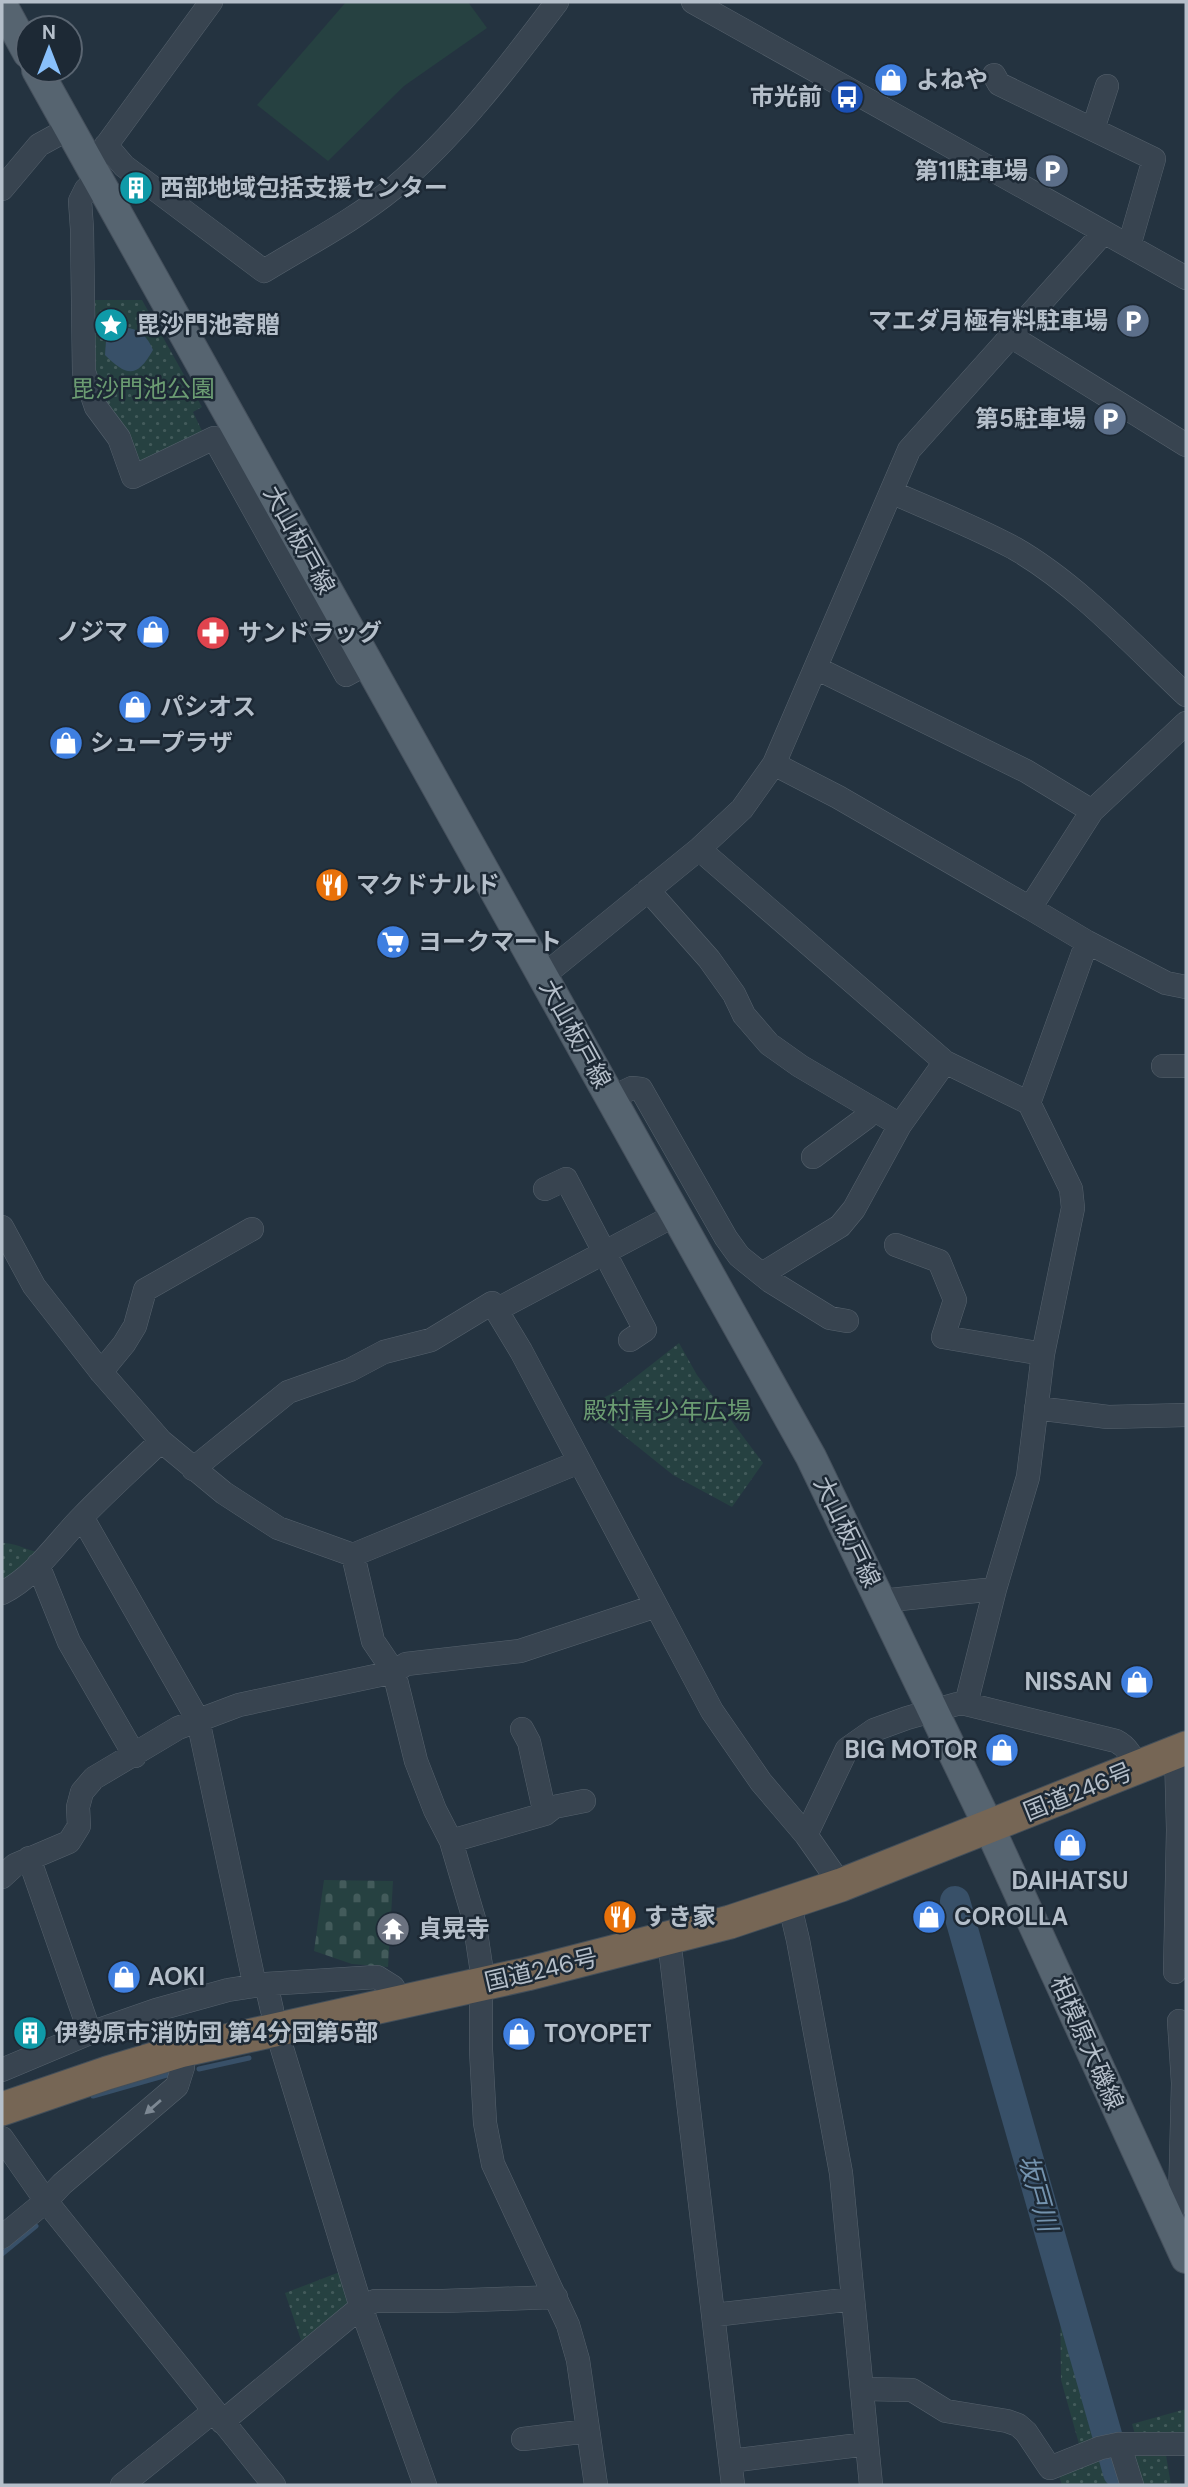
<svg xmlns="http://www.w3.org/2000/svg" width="1188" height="2487" viewBox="0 0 1188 2487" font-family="'DM Sans','Noto Sans JP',sans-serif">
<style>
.grass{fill:#264141}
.cemetery{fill:url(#cemetery-stones)}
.park{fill:url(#park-dots)}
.water{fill:#385068}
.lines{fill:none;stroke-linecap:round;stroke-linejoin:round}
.stream{stroke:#385068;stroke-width:5}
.river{stroke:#385068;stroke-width:30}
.minor-casing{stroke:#56626d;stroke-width:24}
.major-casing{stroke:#45505c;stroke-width:32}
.highway-casing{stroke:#434f5a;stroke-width:35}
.minor{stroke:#384450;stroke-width:23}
.major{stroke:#566470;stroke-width:30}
.highway{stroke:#766655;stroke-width:33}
.oneway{fill:#7d8893}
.labels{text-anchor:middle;stroke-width:5;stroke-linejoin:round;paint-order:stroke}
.poi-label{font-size:24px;font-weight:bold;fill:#b5bfca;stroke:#1d2935;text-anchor:start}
.park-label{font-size:24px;fill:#6b9c72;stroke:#1d2935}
.street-label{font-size:24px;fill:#b5bfca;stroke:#1d2935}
.water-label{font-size:26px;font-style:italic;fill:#7493ae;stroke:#1d2935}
</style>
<defs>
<pattern id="cemetery-stones" width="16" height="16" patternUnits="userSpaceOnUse" patternTransform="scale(1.75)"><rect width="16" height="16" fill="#264141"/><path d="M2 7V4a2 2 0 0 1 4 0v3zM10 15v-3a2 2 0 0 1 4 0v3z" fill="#435b5b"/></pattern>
<pattern id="park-dots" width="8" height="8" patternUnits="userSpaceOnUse" patternTransform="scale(1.75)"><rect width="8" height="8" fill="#264141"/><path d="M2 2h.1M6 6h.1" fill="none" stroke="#435b5b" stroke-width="1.8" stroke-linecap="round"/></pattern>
</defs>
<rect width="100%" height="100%" fill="#243340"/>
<!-- grass -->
<path class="grass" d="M346 2H468L487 28 404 86 328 161 257 105Z"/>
<!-- cemetery -->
<path class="cemetery" d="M324 1880 393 1881 388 1967 352 1964 314 1951Z"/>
<!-- park -->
<path class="park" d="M87 300H142L202 407 193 412 203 433 141 466 94 382Z
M679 1343 697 1375 763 1463 732 1507 673 1475 587 1406 619 1390Z
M2 1543C16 1542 28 1552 42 1552L2 1584Z
M345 2270 351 2293 347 2308 302 2343 285 2293Z
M1060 2290 1108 2442 1081 2451 1061 2380Z
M1186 2409V2435L1135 2434 1132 2424Z
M1165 2449 1171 2485H1142L1133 2453Z
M1110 2453 1119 2485H1062L1057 2470Z"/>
<!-- water -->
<path class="water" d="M114 327C135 327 145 331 153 350 137 378 127 377 105 355L106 340Z"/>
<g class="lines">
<!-- stream -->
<path class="stream" d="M199 2069 249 2058
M93 2096 174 2073
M2 2254 36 2226"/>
<!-- river -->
<path class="river" d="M955 1901 1118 2473"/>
<!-- minor casing -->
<g class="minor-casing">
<path id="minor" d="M693 2 1186 278
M994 75 999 84 1154 159 1129 246
M1093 129 1107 86
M106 145 124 166 264 271C308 244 355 220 395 187 457 134 508 67 557 2
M97 158 211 2
M100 180 86 189 80 201 82 229 84 372 96 407 119 438 133 477 214 438 346 675 368 663
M2 189 39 145 70 128
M1012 337 1186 445
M891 492C932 510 975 527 1014 548 1077 584 1133 645 1186 695
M816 668 1026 771 1092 811
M1186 723 1092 811 1030 908 1087 942 1166 983 1186 987
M774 764 838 797 1030 908
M699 849 945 1062 1029 1103
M648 890 709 959 734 994 744 1015 769 1044 800 1066 900 1125
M543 976 699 849 742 809 774 764 909 450 1104 232
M1163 1066H1186
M611 1098 632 1088 641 1089 726 1238 739 1256 770 1281 830 1318 847 1321
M813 1157 867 1117 872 1109
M545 1189 566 1179 645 1330 630 1340
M2 1227 34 1286 101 1372 161 1441 224 1493 278 1528 353 1555 373 1641 394 1672 416 1761 435 1810 451 1841 474 1919 481 1966V2050L485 2123 493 2164 568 2325 578 2360 596 2485
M896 1245 939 1261 955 1300 943 1337 1043 1354
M762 1274 840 1226 854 1209 900 1125 945 1062
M496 1310 675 1215
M101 1372 124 1344 135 1326 145 1290 252 1229
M1036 1408 1108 1417 1186 1415
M193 1469 288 1392 350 1370 384 1352 431 1340 492 1303 521 1351 712 1711 761 1782 806 1835 841 1885
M82 1517 198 1720 255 1986
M353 1555 579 1462
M38 1565 69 1642 135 1756
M2 1593C36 1576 57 1542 83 1516 108 1490 135 1466 161 1441
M881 1601 995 1589
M966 1704 995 1589 1028 1477 1043 1354 1073 1208 1071 1189 1029 1103 1087 942
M522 1729 529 1742 545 1814
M806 1835 847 1749 874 1730 907 1718 957 1704H966L1116 1741C1128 1747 1132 1757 1137 1769
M451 1841 545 1814 554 1807 584 1801
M29 1858 90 2033
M2 1877 15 1865 69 1842 79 1826 78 1807 82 1792 94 1778 178 1728 239 1705 394 1672 406 1664 520 1651 656 1606
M789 1902 798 1940 841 2173 871 2485
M669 1939 733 2485
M1175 1972 1178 1830 1176 1752
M266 1984 272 2010
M1179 2021 1183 2083
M281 2045 361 2307 425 2485
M2 2070 90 2033 156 2010 228 1990 266 1984 377 1977 393 1987 401 2002
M2 2138 46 2201 274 2485
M1166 2217 1180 2200 1183 2083H1186
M2 2237 46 2201 62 2184 177 2086 183 2067 180 2051
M714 2315 853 2299
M864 2389 912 2390 946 2411 1007 2421 1018 2425 1026 2432 1050 2468 1100 2448 1119 2444H1186
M222 2422 361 2307 375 2301H443L556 2297
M523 2439 588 2431
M1119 2444 1132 2485
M730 2461 867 2444
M122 2485 214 2411"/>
</g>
<!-- major casing -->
<g class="major-casing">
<path id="major" d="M2 5 28 53
M37 70 811 1457 989 1827 1186 2258"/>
</g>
<!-- highway casing -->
<g class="highway-casing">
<path id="highway" d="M2 2109 107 2073 180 2051 527 1974 730 1922 841 1885 1186 1748"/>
</g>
<!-- minor -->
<use href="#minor" class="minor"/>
<!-- major -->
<use href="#major" class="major"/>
<!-- highway -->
<use href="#highway" class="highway"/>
</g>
<!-- one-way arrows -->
<defs><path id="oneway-solid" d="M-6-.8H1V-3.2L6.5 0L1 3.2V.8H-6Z" transform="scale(1.75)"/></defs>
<use class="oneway" href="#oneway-solid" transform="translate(153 2107) rotate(139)"/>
<!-- icons -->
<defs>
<g id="shop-disc" transform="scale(1.75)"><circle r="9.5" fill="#3f7fe0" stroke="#1d2935"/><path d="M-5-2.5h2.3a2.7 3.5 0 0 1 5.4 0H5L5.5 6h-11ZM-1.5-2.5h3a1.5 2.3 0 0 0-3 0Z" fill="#fff"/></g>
<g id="bus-disc" transform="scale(1.75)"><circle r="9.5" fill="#1a4fb4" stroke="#1d2935"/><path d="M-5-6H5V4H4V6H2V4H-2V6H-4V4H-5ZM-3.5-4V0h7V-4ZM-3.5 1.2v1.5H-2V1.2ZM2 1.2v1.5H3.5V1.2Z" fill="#fff"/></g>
<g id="parking-disc" transform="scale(1.75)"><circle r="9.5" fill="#5c6f8a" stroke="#1d2935"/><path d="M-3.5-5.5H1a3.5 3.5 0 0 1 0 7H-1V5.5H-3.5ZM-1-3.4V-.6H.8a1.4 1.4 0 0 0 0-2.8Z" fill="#fff"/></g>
<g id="building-disc" transform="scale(1.75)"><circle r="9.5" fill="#0f9aa8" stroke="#1d2935"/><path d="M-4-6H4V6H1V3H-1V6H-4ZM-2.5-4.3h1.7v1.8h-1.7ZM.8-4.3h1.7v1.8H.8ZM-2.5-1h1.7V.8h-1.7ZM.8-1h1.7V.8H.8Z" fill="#fff"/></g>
<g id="sight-disc" transform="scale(1.75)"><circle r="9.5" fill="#0f9aa8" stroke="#1d2935"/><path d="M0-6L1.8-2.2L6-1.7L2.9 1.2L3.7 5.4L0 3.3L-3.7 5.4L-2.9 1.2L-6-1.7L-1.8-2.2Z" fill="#fff"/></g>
<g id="pharmacy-disc" transform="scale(1.75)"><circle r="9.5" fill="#e0444e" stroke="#1d2935"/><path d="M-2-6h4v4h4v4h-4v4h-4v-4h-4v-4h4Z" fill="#fff"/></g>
<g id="restaurant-disc" transform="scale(1.75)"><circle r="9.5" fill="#e8710a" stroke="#1d2935"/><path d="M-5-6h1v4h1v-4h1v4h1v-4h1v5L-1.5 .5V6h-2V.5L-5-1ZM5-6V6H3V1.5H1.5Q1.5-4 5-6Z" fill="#fff"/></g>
<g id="supermarket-disc" transform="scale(1.75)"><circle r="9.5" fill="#3f7fe0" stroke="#1d2935"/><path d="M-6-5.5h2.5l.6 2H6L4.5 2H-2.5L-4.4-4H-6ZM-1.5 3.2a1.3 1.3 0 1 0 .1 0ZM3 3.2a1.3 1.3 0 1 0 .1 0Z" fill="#fff"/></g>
<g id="temple-disc" transform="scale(1.75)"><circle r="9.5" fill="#6b7280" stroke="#1d2935"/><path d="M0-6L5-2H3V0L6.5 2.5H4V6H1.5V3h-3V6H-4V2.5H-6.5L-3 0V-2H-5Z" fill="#fff"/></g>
</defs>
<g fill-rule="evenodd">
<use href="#shop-disc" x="891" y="80"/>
<use href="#bus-disc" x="847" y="97"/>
<use href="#parking-disc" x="1052" y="171"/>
<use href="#building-disc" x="136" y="188"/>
<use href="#parking-disc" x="1133" y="321"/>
<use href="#sight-disc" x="111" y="325"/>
<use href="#parking-disc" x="1110" y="419"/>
<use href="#shop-disc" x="153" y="632"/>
<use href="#pharmacy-disc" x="213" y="633"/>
<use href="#shop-disc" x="135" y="707"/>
<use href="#shop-disc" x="66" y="743"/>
<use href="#restaurant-disc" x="332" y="885"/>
<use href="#supermarket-disc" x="393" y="942"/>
<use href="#shop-disc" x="1137" y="1682"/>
<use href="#shop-disc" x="1002" y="1750"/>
<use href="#shop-disc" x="1070" y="1845"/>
<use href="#restaurant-disc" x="620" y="1917"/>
<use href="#shop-disc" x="929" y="1917"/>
<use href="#temple-disc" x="393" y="1929"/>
<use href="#shop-disc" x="124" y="1977"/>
<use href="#building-disc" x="30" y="2033"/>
<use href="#shop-disc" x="519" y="2034"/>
</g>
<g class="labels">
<!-- poi labels -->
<g class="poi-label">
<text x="916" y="88">よねや</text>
<text x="822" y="105" text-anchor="end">市光前</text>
<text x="1028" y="179" text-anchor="end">第11駐車場</text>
<text x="160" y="196">西部地域包括支援センター</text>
<text x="1108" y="329" text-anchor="end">マエダ月極有料駐車場</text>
<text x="136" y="333">毘沙門池寄贈</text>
<text x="1086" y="427" text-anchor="end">第5駐車場</text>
<text x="128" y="640" text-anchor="end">ノジマ</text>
<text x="238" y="641">サンドラッグ</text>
<text x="160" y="715">パシオス</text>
<text x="90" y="751">シュープラザ</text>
<text x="356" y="893">マクドナルド</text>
<text x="418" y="950">ヨークマート</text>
<text x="1112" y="1690" text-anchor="end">NISSAN</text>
<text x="978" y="1758" text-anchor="end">BIG MOTOR</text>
<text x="1070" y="1889" text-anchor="middle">DAIHATSU</text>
<text x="644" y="1925">すき家</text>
<text x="954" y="1925">COROLLA</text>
<text x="418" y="1937">貞晃寺</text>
<text x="148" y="1985">AOKI</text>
<text x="54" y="2041">伊勢原市消防団 第4分団第5部</text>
<text x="544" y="2042">TOYOPET</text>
</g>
<!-- park labels -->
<g class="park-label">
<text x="143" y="397">毘沙門池公園</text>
<text x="667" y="1419">殿村青少年広場</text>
</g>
<!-- street labels -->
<g class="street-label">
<text transform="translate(299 540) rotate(61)" y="8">大山板戸線</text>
<text transform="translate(575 1034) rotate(61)" y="8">大山板戸線</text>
<text transform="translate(847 1532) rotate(64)" y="8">大山板戸線</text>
<text transform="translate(1078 1792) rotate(-22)" y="8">国道246号</text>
<text transform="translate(541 1970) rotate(-13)" y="8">国道246号</text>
<text transform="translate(1087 2043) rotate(66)" y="8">相模原大磯線</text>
</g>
<!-- water labels -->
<g class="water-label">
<text transform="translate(1038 2193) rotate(74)" y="9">坂戸川</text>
</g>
</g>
<!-- border -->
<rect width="1188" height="2487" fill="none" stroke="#b5bfca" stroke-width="7"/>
<!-- north arrow -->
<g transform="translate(49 49)"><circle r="33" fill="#1d2935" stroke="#5a6571" stroke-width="2"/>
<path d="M0-5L12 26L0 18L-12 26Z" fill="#89c0fb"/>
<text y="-10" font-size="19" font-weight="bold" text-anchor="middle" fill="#b5bfca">N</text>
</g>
</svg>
